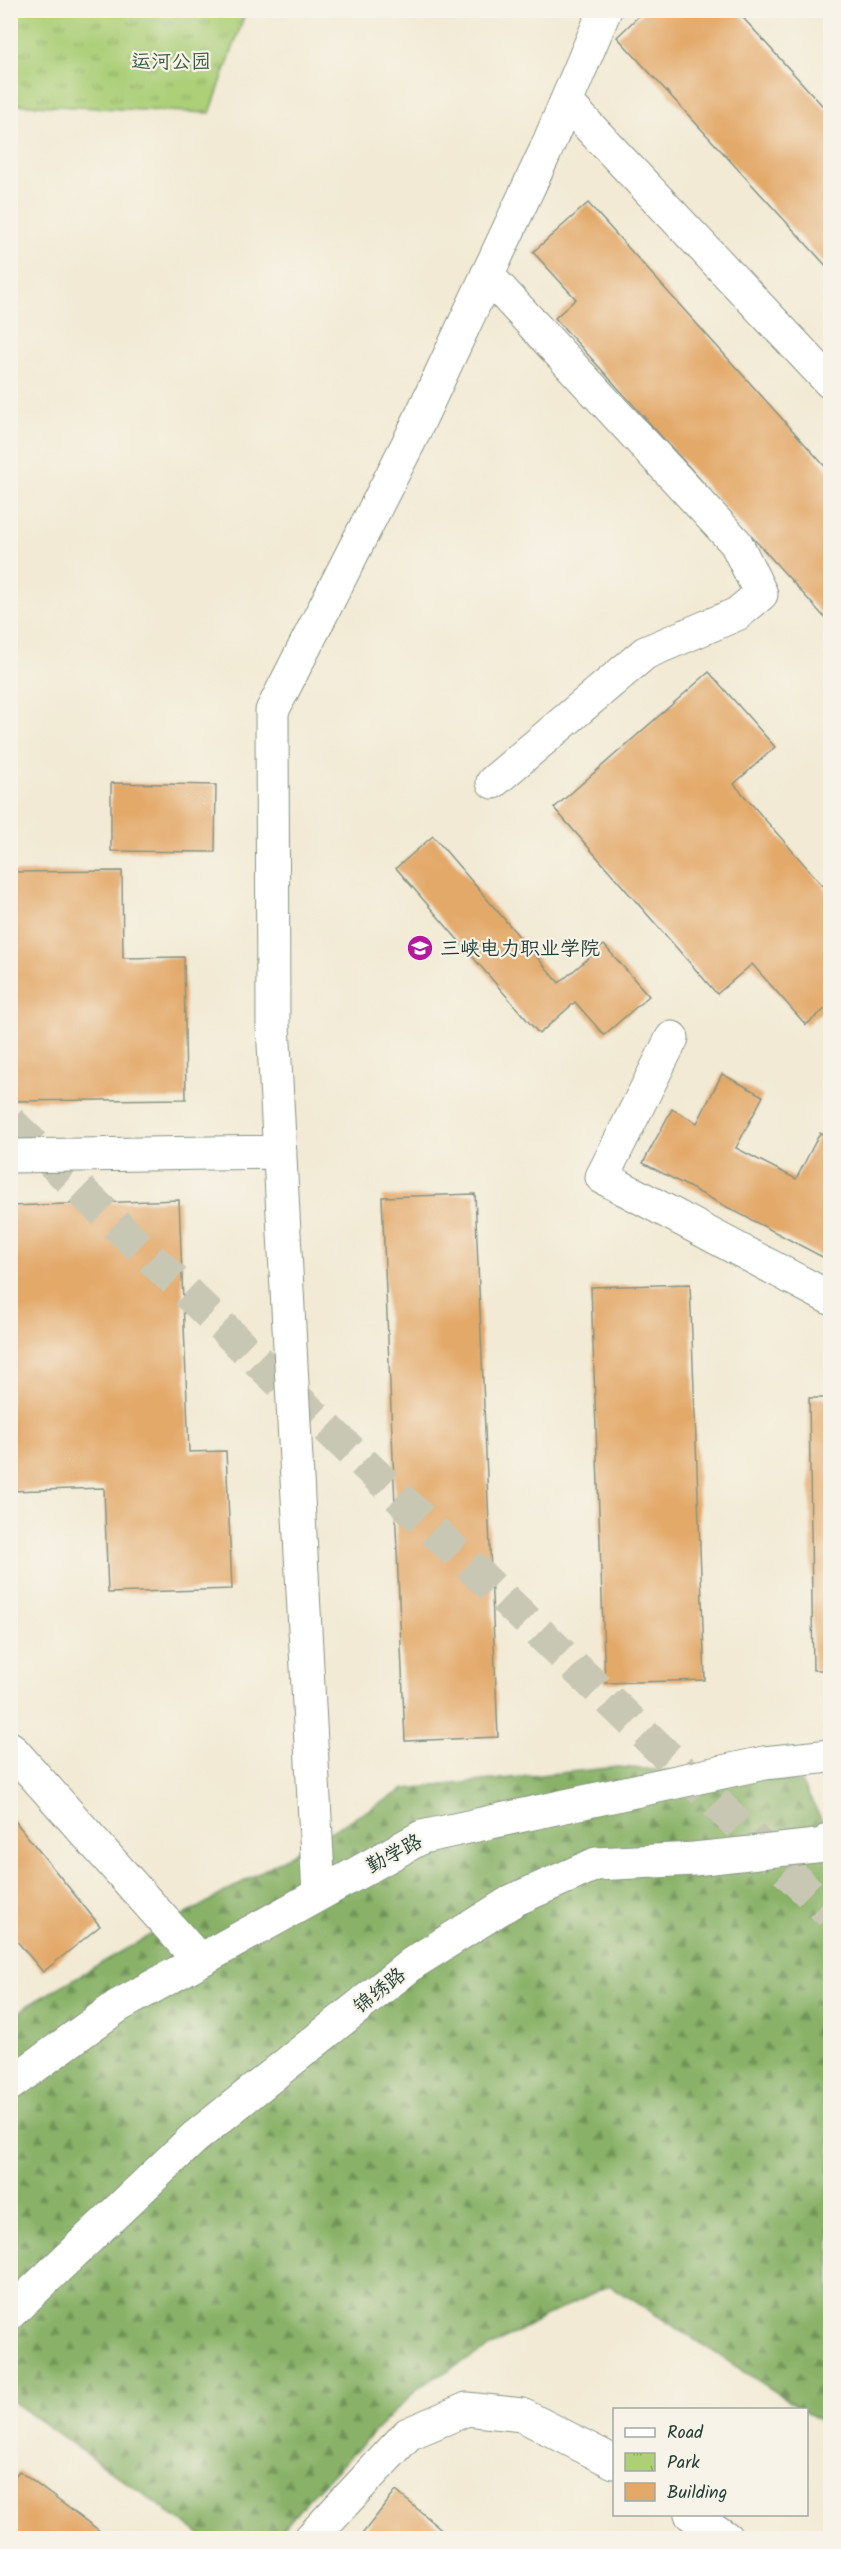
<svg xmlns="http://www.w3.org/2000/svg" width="841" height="2549" viewBox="0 0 841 2549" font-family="Kalam,'LXGW WenKai TC',sans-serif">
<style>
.forest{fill:url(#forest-firs);stroke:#54784e;stroke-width:1.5}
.park{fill:url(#park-tufts);stroke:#668656;stroke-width:1.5}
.building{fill:#e3a969}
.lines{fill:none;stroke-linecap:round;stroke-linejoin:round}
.major-tunnel{stroke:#c8c7b4;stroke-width:33;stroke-dasharray:33 16;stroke-linecap:butt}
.minor-casing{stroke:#889484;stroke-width:35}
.minor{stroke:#fff;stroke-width:33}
.labels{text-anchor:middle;stroke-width:4.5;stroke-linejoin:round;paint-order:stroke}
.park-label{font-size:20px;fill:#3b5a42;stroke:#f7f3e8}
.poi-label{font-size:20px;fill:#1f3d34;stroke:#f7f3e8;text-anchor:start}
.street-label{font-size:20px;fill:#1f3d34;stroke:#f7f3e8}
</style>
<defs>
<pattern id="forest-firs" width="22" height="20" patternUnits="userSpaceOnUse" patternTransform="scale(1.5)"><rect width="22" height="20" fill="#89b268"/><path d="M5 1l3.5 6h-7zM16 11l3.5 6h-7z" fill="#6f9256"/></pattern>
<pattern id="park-tufts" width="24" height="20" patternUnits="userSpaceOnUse" patternTransform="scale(1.5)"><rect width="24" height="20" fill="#accf78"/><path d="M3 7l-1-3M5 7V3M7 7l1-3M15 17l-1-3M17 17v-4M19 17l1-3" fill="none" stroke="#8ba963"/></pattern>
</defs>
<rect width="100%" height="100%" fill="#f7f3e8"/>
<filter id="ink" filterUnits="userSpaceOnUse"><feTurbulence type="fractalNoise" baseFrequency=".0167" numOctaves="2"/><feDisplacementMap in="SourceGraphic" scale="12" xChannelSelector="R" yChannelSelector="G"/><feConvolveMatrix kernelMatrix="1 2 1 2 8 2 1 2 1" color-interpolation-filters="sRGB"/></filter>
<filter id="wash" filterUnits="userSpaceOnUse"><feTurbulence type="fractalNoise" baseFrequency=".008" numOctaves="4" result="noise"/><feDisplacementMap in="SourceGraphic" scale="24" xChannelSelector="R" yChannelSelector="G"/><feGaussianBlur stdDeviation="1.35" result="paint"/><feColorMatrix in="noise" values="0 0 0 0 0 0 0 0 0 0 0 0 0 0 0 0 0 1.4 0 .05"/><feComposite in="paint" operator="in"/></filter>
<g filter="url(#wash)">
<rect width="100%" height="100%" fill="#f2ead4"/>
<!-- forest -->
<path class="forest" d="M618 1767 801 1782 830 1835V2427L610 2285 542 2318 420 2386 309 2498 276 2538H205L11 2400 10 2021 28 2005 405 1789Z"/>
<!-- park -->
<path class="park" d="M11 10H246V11L210 113 11 104Z"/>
<g id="blocks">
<!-- building -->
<path class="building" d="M645 10H736L830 114V270L617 37Z
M588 203 830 472V614L825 618 555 318 576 299 533 252Z
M709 672 775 747 734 784 830 894V1015L825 1009 806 1025 752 964 717 994 554 808Z
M111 783 216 785 215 852 111 851Z
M433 836 559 983 604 945 649 996 604 1035 575 1002 539 1034 396 868Z
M122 871 123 958 184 957 186 1099 10 1101V872Z
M722 1074 763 1096 736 1148 796 1179 820 1133 830 1138V1261L643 1163 672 1109 697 1123Z
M475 1194 498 1737 405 1741 382 1197Z
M179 1200 189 1452 226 1451 232 1589 108 1593 104 1488 10 1491V1206Z
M690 1284 705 1680 605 1683 591 1287Z
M809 1398H830V1670H813Z
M10 1815 100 1926 43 1972 10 1933Z
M19 2471 109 2538H10V2482Z
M396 2491 452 2538H359Z"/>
</g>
</g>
<g filter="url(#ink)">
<use href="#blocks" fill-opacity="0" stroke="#889484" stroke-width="1.5"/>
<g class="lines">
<!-- major-tunnel -->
<path class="major-tunnel" d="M10 1122 830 1913"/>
<!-- minor casing -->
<g class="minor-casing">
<path id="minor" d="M566 102 830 382
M487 275 736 543 761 594 737 614 645 653 493 782
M672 1038 602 1177 830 1298
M10 1156 280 1152
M10 1748 199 1960
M319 1894 273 1025 272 711 411 438 545 152 605 10
M10 2084 118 2006 422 1837 764 1763 830 1756
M10 2313 194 2138 413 1963 514 1900 596 1864 694 1859 825 1845 830 1839
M691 2514 726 2538
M311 2538 408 2434 467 2409 522 2415 614 2462"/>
</g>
<!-- minor -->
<use href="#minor" class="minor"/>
</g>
</g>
<!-- icons -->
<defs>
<g id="university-disc" transform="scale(1.35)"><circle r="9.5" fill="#b5179e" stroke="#f7f3e8"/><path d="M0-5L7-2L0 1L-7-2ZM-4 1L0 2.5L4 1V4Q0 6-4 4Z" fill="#fff"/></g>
</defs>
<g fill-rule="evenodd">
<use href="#university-disc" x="420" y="948"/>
</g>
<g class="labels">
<!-- park labels -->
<g class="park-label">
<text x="171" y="68">运河公园</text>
</g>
<!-- poi labels -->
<g class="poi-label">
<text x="440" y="955">三峡电力职业学院</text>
</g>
<!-- street labels -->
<g class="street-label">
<text transform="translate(394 1853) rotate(-28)" y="7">勤学路</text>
<text transform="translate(379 1990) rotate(-39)" y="7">锦绣路</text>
</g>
</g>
<!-- margin -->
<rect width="841" height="2549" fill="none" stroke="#f7f3e8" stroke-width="36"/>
<!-- legend -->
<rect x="613" y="2408" width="195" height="108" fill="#f7f3e8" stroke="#a1aaa0" stroke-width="1.5"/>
<rect x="625" y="2428" width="30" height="9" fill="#ffffff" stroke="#a1aaa0" stroke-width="1.5"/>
<text x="667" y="2438" font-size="18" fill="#1f3d34">Road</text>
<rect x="625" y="2453" width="30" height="18" fill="url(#park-tufts)" stroke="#a1aaa0" stroke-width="1.5"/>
<text x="667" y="2468" font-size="18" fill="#1f3d34">Park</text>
<rect x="625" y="2483" width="30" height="18" fill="#e3a969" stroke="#a1aaa0" stroke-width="1.5"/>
<text x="667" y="2498" font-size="18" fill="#1f3d34">Building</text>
</svg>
